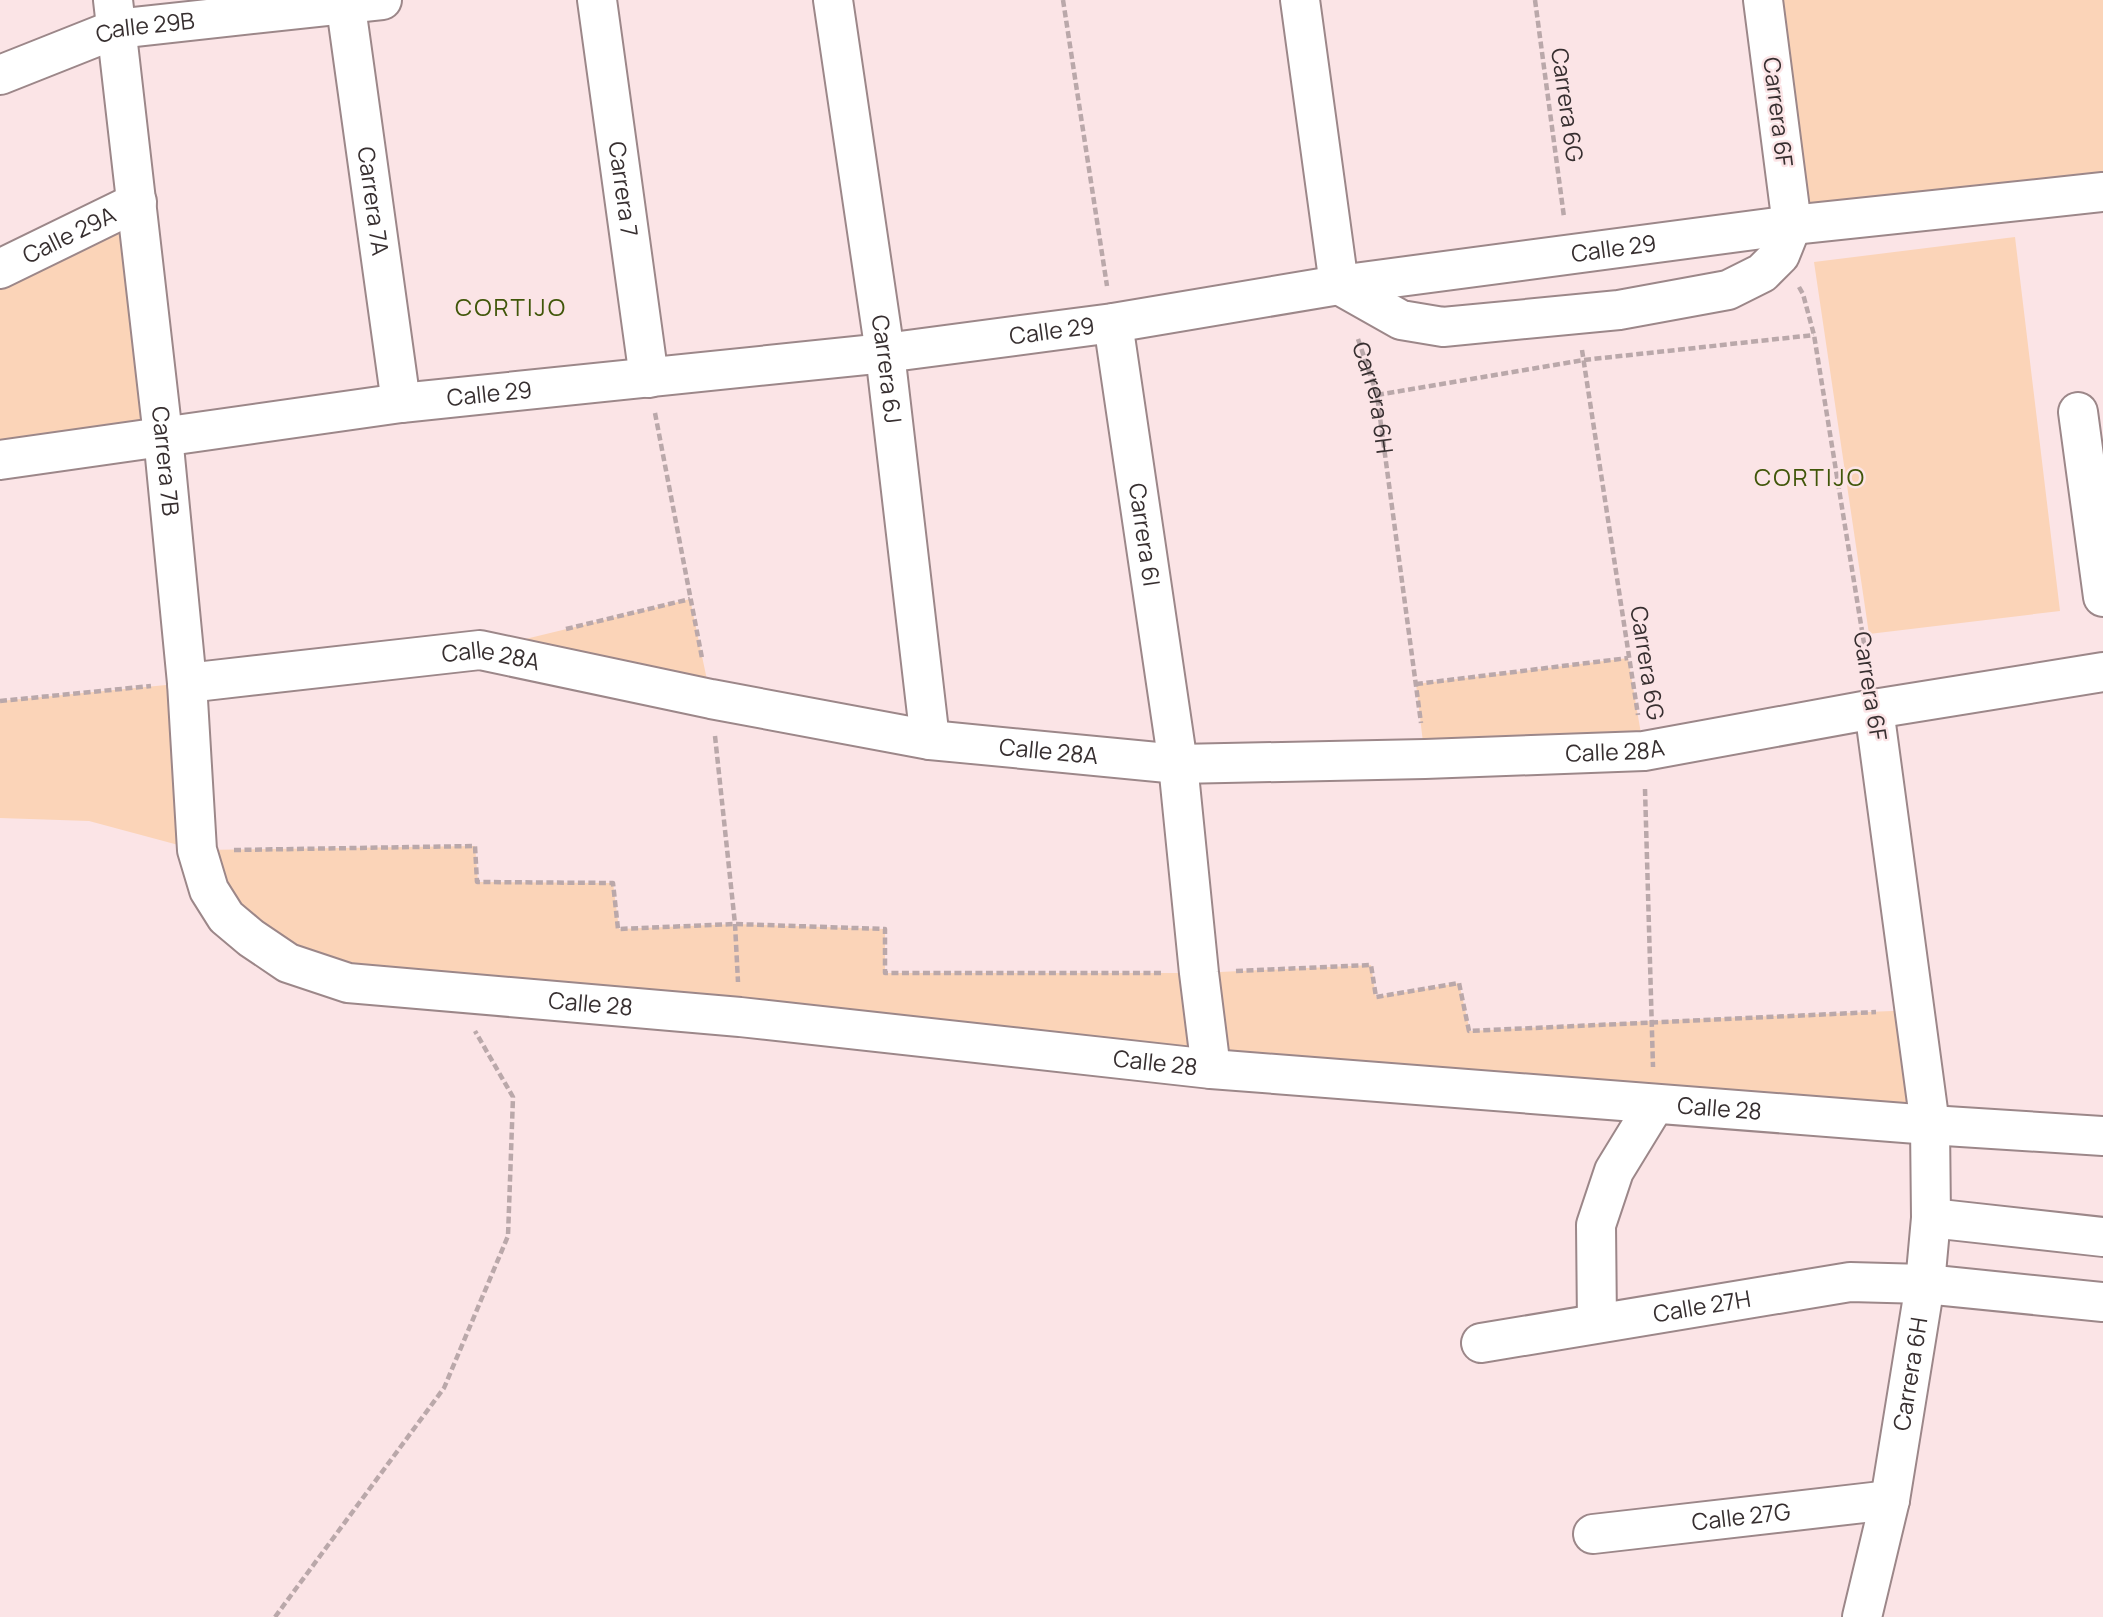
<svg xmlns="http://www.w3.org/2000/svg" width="2103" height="1617" viewBox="0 0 2103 1617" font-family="Manrope,sans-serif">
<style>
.green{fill:#fbd4b8}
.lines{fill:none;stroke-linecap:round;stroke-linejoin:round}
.minor-casing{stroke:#9c8789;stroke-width:42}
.path{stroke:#baa8aa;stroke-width:4.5;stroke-dasharray:7 3.5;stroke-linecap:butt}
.minor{stroke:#fff;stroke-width:38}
.labels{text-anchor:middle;stroke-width:5;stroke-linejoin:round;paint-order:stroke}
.street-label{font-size:23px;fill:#372f30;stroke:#fbe4e6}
.neighbourhood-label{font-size:24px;letter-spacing:2px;fill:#405609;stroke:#fbe4e6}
</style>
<rect width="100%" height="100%" fill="#fbe4e6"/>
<!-- green -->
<path class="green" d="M1763 0H2103V192L1792 225Z
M137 202 163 436 0 458V268Z
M2015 237 2060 611 1869 634 1814 262Z
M690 599 711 699 480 650Z
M1628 658 1644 751 1425 759 1416 684Z
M187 683 197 850 475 846 478 882 613 883 619 929 735 924 885 929V973H1199L1371 965 1376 997 1459 983 1470 1031 1651 1021 1916 1010 1930 1125 288 963 197 850 89 821 0 818V701Z"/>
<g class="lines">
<!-- minor casing -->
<g class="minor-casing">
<g id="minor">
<path id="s2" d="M113 0 163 436 187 683 197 850 209 890 226 917 251 938 288 963 348 983 740 1017 1211 1069 1930 1125 2103 1136"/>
<path id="s3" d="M345 0 401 403"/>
<path id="s4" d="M597 0 649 378"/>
<path id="s5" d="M833 0 885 353 930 740"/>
<path d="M1300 0 1339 285 1401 320 1443 327 1619 310 1728 290 1762 273 1780 255 1792 225 1763 0"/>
<path id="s6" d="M0 75 116 29 382 0"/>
<path id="s7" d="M0 269 137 202"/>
<path id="s8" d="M1113 323 1178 764 1199 973 1211 1069"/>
<path d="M2078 412 2103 597"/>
<path id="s9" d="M0 460 401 403 885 353 1113 323 1339 285 1792 225 2103 192"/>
<path id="s10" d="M187 683 480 650 711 699 930 740 1178 764 1425 759 1644 751 1874 709 2103 672"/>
<path d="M1931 1218 2103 1237"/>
<path d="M1597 1323 1596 1225 1614 1171 1655 1104"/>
<path id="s11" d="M1481 1343 1850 1282 1925 1284 2103 1302"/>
<path id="s12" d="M1593 1534 1890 1500"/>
<path id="s13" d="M1862 1617 1890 1500 1925 1284 1931 1218 1930 1125 1874 709"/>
</g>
</g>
<!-- path -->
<g class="path">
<path d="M1063 0 1107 286"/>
<path d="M1535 0 1564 217"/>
<path d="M1799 287 1803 294 1814 335 1869 674"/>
<path id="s1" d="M1358 339 1377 395 1421 723"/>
<path d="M1582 350 1638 715"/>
<path d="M1377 395 1584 360 1814 335"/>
<path d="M655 413 702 658"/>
<path d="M566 629 690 599"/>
<path d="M1416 684 1628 658"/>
<path d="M0 701 151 686"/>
<path d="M715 736 735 924 738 982"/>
<path d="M1645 789 1653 1067"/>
<path d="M234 850 475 846 477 882 613 883 618 929 735 924 885 929V973H1161"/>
<path d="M1236 971 1371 965 1376 997 1459 983 1469 1031 1876 1012"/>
<path d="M275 1617 444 1388 508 1236 513 1097 475 1031"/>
</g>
<!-- minor -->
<use href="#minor" class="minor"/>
</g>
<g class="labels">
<!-- street labels -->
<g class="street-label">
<text dy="8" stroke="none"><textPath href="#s6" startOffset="154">Calle 29B</textPath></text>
<text transform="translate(1567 105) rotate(82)" y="8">Carrera 6G</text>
<text transform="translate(1778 112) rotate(83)" y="8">Carrera 6F</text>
<text dy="8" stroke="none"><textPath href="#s4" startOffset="191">Carrera 7</textPath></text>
<text dy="8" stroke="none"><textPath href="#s3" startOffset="203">Carrera 7A</textPath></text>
<text dy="8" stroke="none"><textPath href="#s7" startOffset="77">Calle 29A</textPath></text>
<text dy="8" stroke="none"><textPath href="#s9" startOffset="1628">Calle 29</textPath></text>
<text dy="8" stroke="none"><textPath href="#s9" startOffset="1060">Calle 29</textPath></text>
<text dy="8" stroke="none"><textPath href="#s5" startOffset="373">Carrera 6J</textPath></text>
<text dy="8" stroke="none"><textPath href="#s9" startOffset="494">Calle 29</textPath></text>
<text dy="8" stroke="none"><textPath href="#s1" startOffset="61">Carrera 6H</textPath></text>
<text dy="8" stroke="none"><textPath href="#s2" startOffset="464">Carrera 7B</textPath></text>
<text dy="8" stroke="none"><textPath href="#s8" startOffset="214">Carrera 6I</textPath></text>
<text dy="8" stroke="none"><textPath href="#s10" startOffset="306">Calle 28A</textPath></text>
<text transform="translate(1647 663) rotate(81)" y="8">Carrera 6G</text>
<text transform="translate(1870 686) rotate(81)" y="8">Carrera 6F</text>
<text dy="8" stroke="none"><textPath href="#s10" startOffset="1440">Calle 28A</textPath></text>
<text dy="8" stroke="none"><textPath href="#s10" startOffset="873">Calle 28A</textPath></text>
<text dy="8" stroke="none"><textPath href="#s2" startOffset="1312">Calle 28</textPath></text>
<text dy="8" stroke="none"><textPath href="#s2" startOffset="1880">Calle 28</textPath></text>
<text dy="8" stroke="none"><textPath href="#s2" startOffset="2446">Calle 28</textPath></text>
<text dy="8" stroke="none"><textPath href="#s11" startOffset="224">Calle 27H</textPath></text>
<text dy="8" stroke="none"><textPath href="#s13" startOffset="248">Carrera 6H</textPath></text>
<text dy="8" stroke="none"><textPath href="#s12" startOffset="149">Calle 27G</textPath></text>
</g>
<!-- neighbourhood labels -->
<g class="neighbourhood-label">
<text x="511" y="316">CORTIJO</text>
<text x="1810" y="486">CORTIJO</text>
</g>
</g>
</svg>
